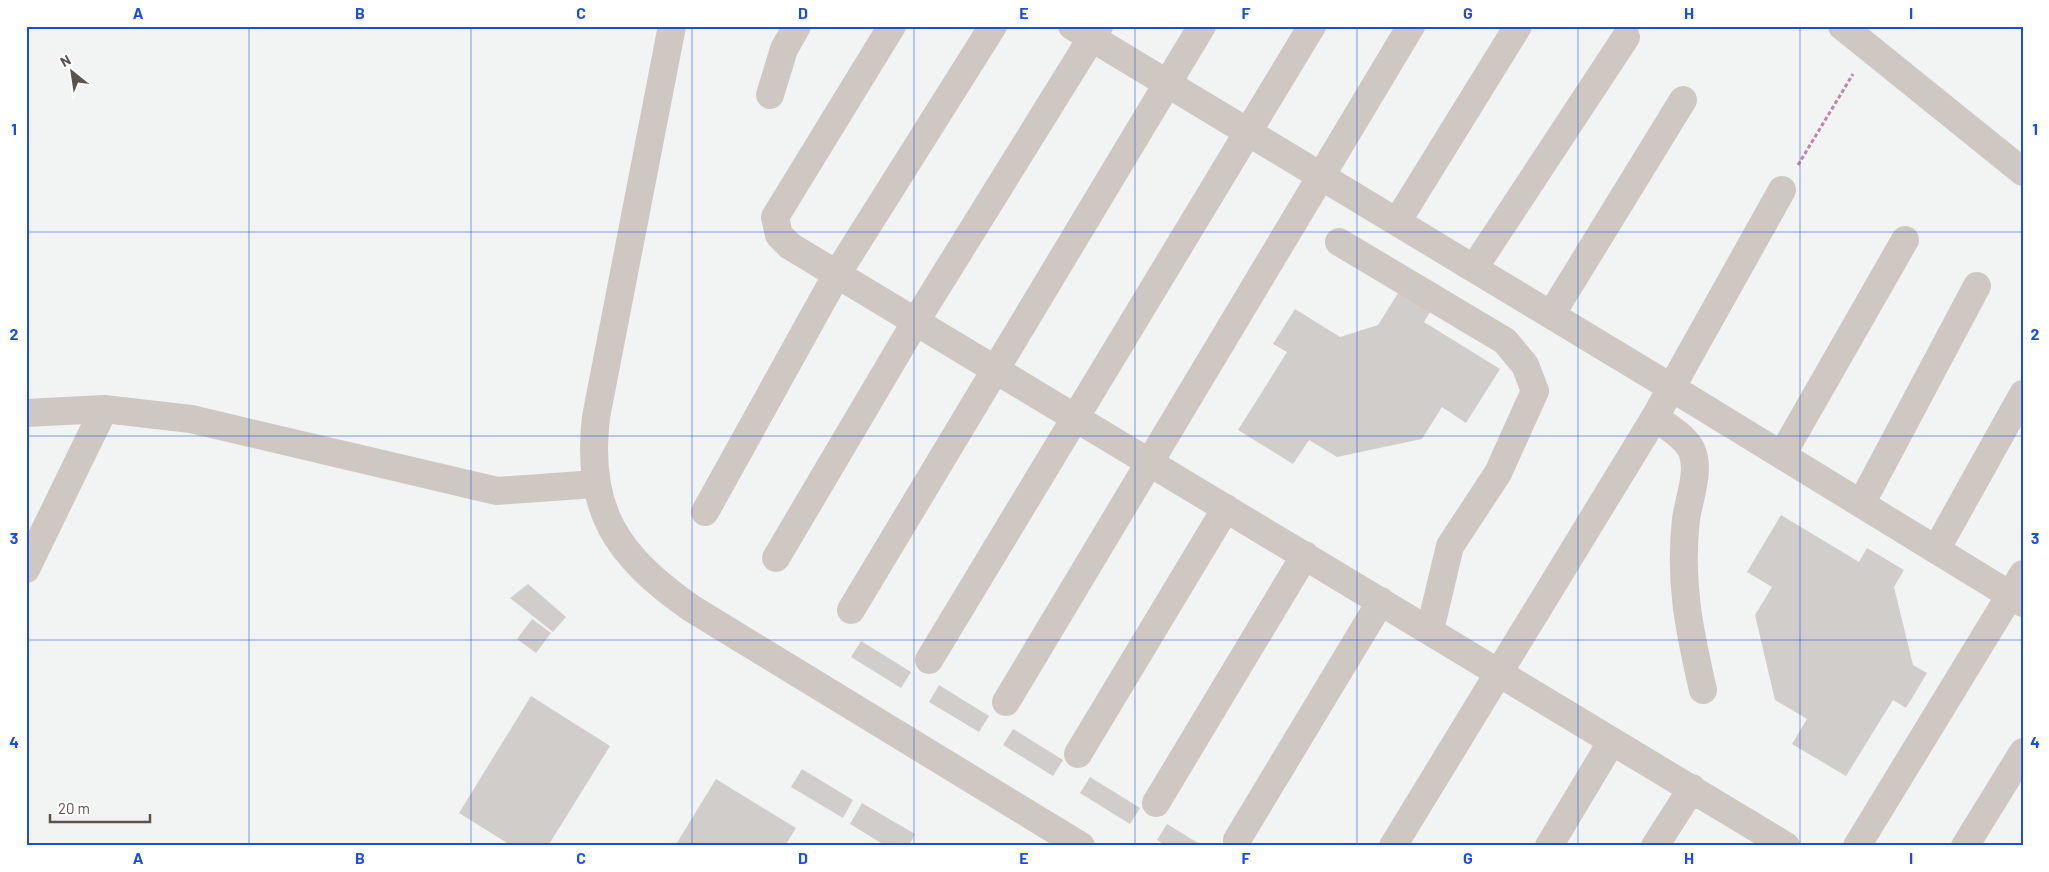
<svg xmlns="http://www.w3.org/2000/svg" width="2049" height="872" viewBox="0 0 2049 872" font-family="Barlow,sans-serif">
<style>
.building{fill:#d1cdca}
.lines{fill:none;stroke-linecap:round;stroke-linejoin:round}
.path{stroke:#c583ac;stroke-width:3;stroke-dasharray:4 2.5;stroke-linecap:butt}
.minor{stroke:#cfc7c2;stroke-width:28}
.grid{fill:none;stroke:#1d4ed8;stroke-width:1;stroke-opacity:0.55}
.neatline{fill:none;stroke:#1d4ed8;stroke-width:2}
.grid-label{font-size:16px;text-anchor:middle;font-weight:bold;fill:#1d4ed8}
</style>
<rect width="100%" height="100%" fill="#f2f4f4"/>
<!-- building -->
<path class="building" d="M1400 290 1432 309 1424 322 1500 369 1466 423 1442 407 1422 439 1337 457 1309 440 1293 464 1238 430 1287 352 1273 344 1295 309 1340 337 1378 325Z
M1781 515 1859 562 1867 548 1904 570 1894 587 1913 665 1927 673 1906 708 1893 700 1846 776 1792 744 1807 719 1775 700 1755 615 1772 587 1747 572Z
M528 584 566 617 553 632 510 598Z
M532 619 551 633 536 653 517 639Z
M861 641 911 672 901 688 851 657Z
M939 685 989 716 979 732 929 702Z
M531 696 610 746 548 846H512L459 813Z
M1013 729 1063 760 1053 776 1003 745Z
M802 769 853 800 843 818 791 787Z
M1090 777 1140 808 1130 824 1080 793Z
M716 779 796 828 785 846H675Z
M862 803 915 834 909 846H886L850 824Z
M1167 824 1203 846H1167L1157 840Z"/>
<g class="lines">
<!-- path -->
<path class="path" d="M1798 165 1853 74"/>
<!-- minor -->
<path class="minor" d="M672 26 596 417C585 510 617 556 691 608L1081 846
M892 26 775 217 779 235 790 246 1786 846
M1072 26 1672 388 2023 603
M1842 26 2023 172
M770 95 784 49 797 26
M1397 222 1518 26
M1339 242 1505 341 1525 365 1535 391 1498 473 1450 546 1430 630
M1474 268 1626 37
M1551 315 1683 100
M26 413 104 409 191 419 497 491 595 484
M1655 417C1667 427 1685 436 1692 451 1700 471 1689 499 1686 519 1679 582 1689 629 1703 690
M1782 455 1905 240
M1861 504 1977 286
M705 512 837 274 993 26
M1936 550 2023 394
M776 558 916 321 1099 26
M26 569 104 409
M851 610 1202 26
M929 660 1312 26
M1006 702 1411 26
M1078 754 1226 508
M1156 803 1305 555
M1237 840 1381 601
M1393 846 1655 417 1782 190
M1549 846 1612 741
M1655 846 1692 788
M1857 846 2023 574
M1965 846 2023 752"/>
</g>
<!-- grid -->
<path class="grid" d="M249 26V846M471 26V846M692 26V846M914 26V846M1135 26V846M1357 26V846M1578 26V846M1800 26V846M26 232H2023M26 436H2023M26 640H2023"/>
<!-- border -->
<rect width="2049" height="872" fill="none" stroke="#ffffff" stroke-width="55"/>
<!-- north arrow -->
<g transform="translate(72 72) rotate(330)" stroke="#ffffff" stroke-width="4" paint-order="stroke">
<path d="M0-4L9 19L0 12L-9 19Z" fill="#5d524c"/>
<text y="-8" font-size="14" font-weight="bold" text-anchor="middle" fill="#5d524c">N</text>
</g>
<!-- scale -->
<path d="M50 814v8h100v-8" fill="none" stroke="#5d524c" stroke-width="2.5"/>
<text x="58" y="814" font-size="15" fill="#5d524c" stroke="#ffffff" stroke-width="4" paint-order="stroke">20 m</text>
<rect x="28" y="28" width="1994" height="816" class="neatline"/>
<g class="grid-label">
<text x="138" y="19">A</text>
<text x="360" y="19">B</text>
<text x="581" y="19">C</text>
<text x="803" y="19">D</text>
<text x="1024" y="19">E</text>
<text x="1246" y="19">F</text>
<text x="1468" y="19">G</text>
<text x="1689" y="19">H</text>
<text x="1911" y="19">I</text>
<text x="14" y="135">1</text>
<text x="2035" y="135">1</text>
<text x="14" y="340">2</text>
<text x="2035" y="340">2</text>
<text x="14" y="544">3</text>
<text x="2035" y="544">3</text>
<text x="14" y="748">4</text>
<text x="2035" y="748">4</text>
<text x="138" y="864">A</text>
<text x="360" y="864">B</text>
<text x="581" y="864">C</text>
<text x="803" y="864">D</text>
<text x="1024" y="864">E</text>
<text x="1246" y="864">F</text>
<text x="1468" y="864">G</text>
<text x="1689" y="864">H</text>
<text x="1911" y="864">I</text>
</g>
</svg>
